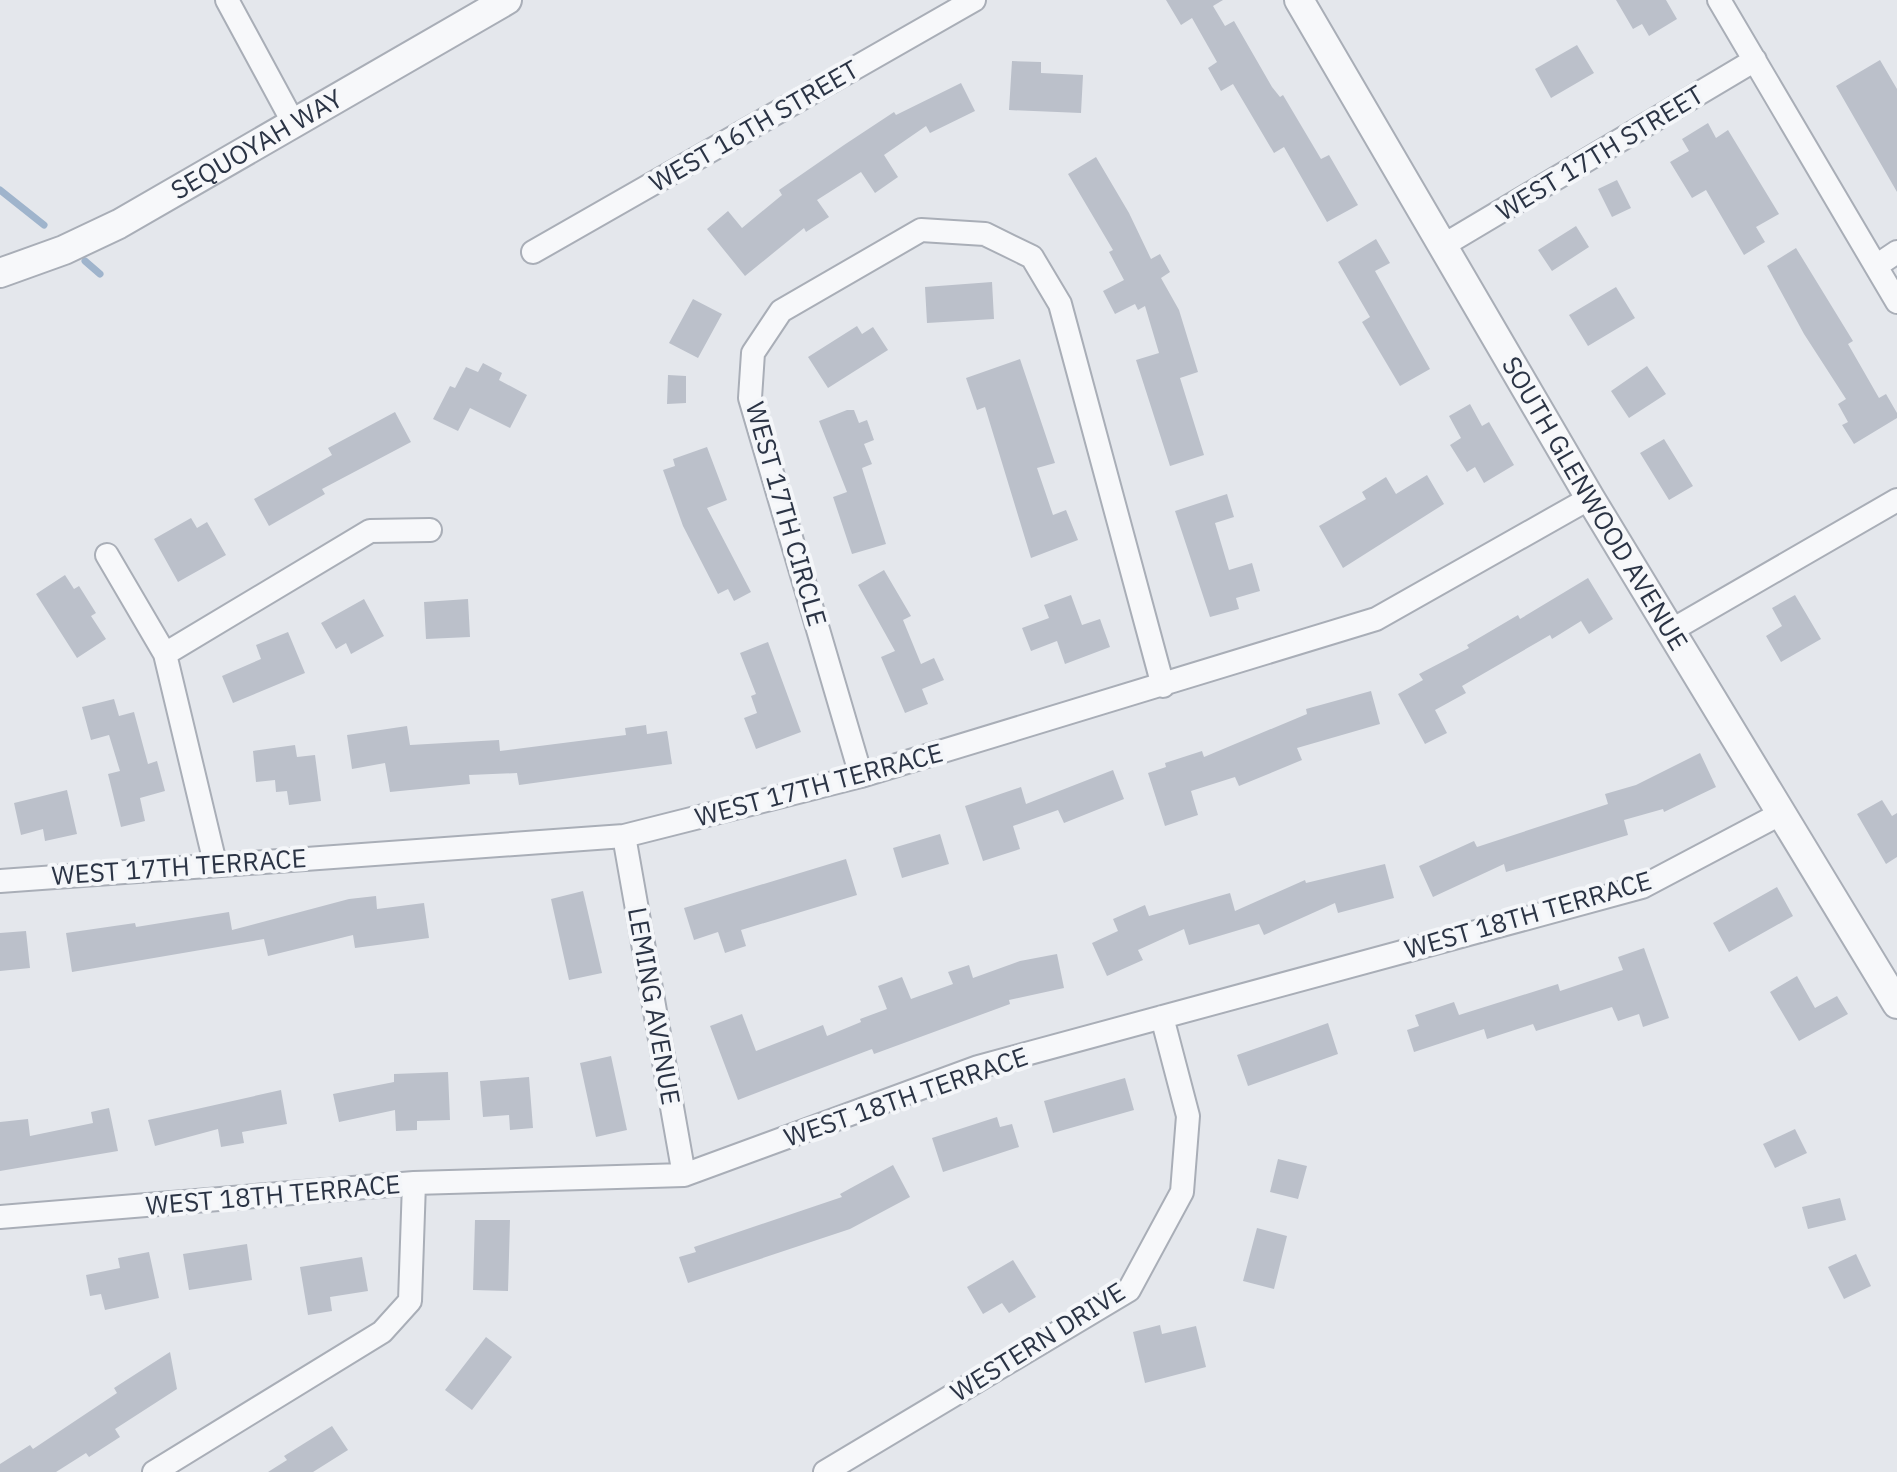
<svg xmlns="http://www.w3.org/2000/svg" width="1897" height="1472" viewBox="0 0 1897 1472" font-family="'IBM Plex Sans',sans-serif">
<style>
.lines{fill:none;stroke-linecap:round;stroke-linejoin:round}
.stream{stroke:#9fb4cc;stroke-width:7}
.building{fill:#bbc0ca}
.minor-casing{stroke:#a9aeb7;stroke-width:26}
.tertiary-casing{stroke:#a9aeb7;stroke-width:32}
.minor{stroke:#f7f8fa;stroke-width:22}
.tertiary{stroke:#f7f8fa;stroke-width:28}
.labels{text-anchor:middle;stroke-width:8;stroke-linejoin:round;paint-order:stroke}
.street-label{font-size:26px;fill:#2b3445;stroke:#f4f6f9}
</style>
<rect width="100%" height="100%" fill="#e4e7ec"/>
<g class="lines">
<!-- stream -->
<path class="stream" d="M0 190 44 225
M85 261 100 274"/>
</g>
<!-- building -->
<path class="building" d="M1166 0H1223L1213 6 1225 26 1234 21 1272 87 1280 97 1283 95 1321 159 1329 155 1358 205 1327 222 1284 147 1274 153 1233 84 1221 91 1208 68 1217 62 1192 18 1181 25Z
M1616 0H1666L1677 19 1649 36 1642 24 1633 29Z
M1577 45 1594 73 1551 98 1535 69Z
M1880 60 1897 89V192L1836 86Z
M1012 61 1041 62V73L1083 75 1081 113 1009 110Z
M961 83 975 111 930 133 926 126 884 155 898 177 875 193 861 172 817 200 829 217 806 232 804 228 745 276 707 229 728 211 742 228 782 195 779 190 844 145 894 112 896 115Z
M1708 123 1716 138 1728 130 1779 214 1756 227 1765 242 1744 255 1706 190 1692 198 1670 162 1689 151 1682 139Z
M1096 157 1129 213 1151 259 1160 254 1170 272 1161 278 1179 310 1198 372 1180 378 1204 455 1170 466 1136 360 1159 353 1145 306 1138 310 1135 304 1115 314 1103 291 1124 280 1109 252 1113 250 1068 174Z
M1617 180 1631 208 1612 217 1598 189Z
M1576 226 1589 247 1552 271 1538 250Z
M1376 239 1390 263 1375 271 1430 369 1400 386 1362 322 1370 317 1338 262Z
M1796 248 1853 341 1848 344 1879 398 1886 394 1897 413V418L1854 444 1842 425 1848 422 1838 404 1846 399 1804 334 1767 266Z
M992 282 994 319 927 323 925 287Z
M1616 287 1635 318 1588 346 1569 315Z
M693 299 722 314 698 358 669 343Z
M857 326 862 334 873 327 888 350 828 388 808 357Z
M1020 359 1055 463 1037 468 1053 515 1066 510 1078 540 1031 558 985 407 977 410 966 378Z
M483 363 502 373 499 380 527 395 510 428 470 408 458 431 433 419 450 386 455 388 466 367 478 372Z
M1647 366 1666 394 1629 418 1611 391Z
M668 375 686 376V403L667 404Z
M1470 404 1482 426 1489 422 1514 465 1484 483 1475 467 1467 472 1450 445 1461 438 1449 416Z
M847 410H854L859 423 867 420 874 440 864 444 872 464 862 468 886 544 852 554 833 497 847 492 819 421Z
M395 412 411 442 322 489 325 494 269 526 254 499 332 455 328 448Z
M1664 439 1693 486 1669 500 1640 453Z
M707 447 727 500 707 508 751 592 734 601 728 589 718 594 683 526 663 470 675 466 673 459Z
M1427 475 1444 504 1343 568 1319 526 1366 499 1362 492 1386 477 1396 494Z
M1227 494 1234 517 1215 523 1229 570 1252 563 1260 591 1236 598 1239 609 1210 617 1175 511Z
M191 518 197 528 207 522 226 555 178 582 154 539Z
M884 570 911 616 903 620 921 664 934 658 944 680 922 689 928 704 905 713 881 657 895 651 858 585Z
M65 575 74 589 79 586 96 613 91 616 106 639 77 658 36 594Z
M1588 578 1613 619 1589 634 1581 621 1552 639 1550 635 1462 686 1466 693 1435 710 1447 733 1425 744 1398 694 1423 680 1419 674 1469 648 1467 645 1518 615 1520 619Z
M1071 595 1082 625 1100 619 1110 647 1065 664 1057 641 1031 651 1022 628 1049 618 1044 605Z
M1795 595 1821 639 1781 662 1766 636 1782 626 1772 608Z
M364 599 384 636 351 654 346 643 336 649 321 623Z
M468 599 470 637 426 639 424 602Z
M288 632 305 673 233 703 222 676 261 659 256 645Z
M768 642 801 732 756 749 744 718 757 713 751 696 756 694 740 653Z
M1371 691 1380 724 1297 748 1302 760 1239 786 1235 777 1191 791 1198 815 1165 826 1148 773 1166 767 1165 763 1202 751 1204 757 1307 714 1306 709Z
M114 699 119 716 134 712 148 764 157 761 165 791 140 798 145 821 121 827 108 774 120 771 109 735 91 740 82 707Z
M646 725 647 734 667 731 672 764 519 785 517 773 469 775 470 784 390 792 385 763 352 769 347 735 407 726 410 745 499 740 500 751 626 735 625 728Z
M295 745 297 757 315 755 321 801 289 805 287 791 276 792 275 780 256 782 253 751Z
M1700 753 1716 787 1664 812 1663 809 1624 820 1628 835 1506 872 1504 864 1433 897 1419 866 1474 841 1477 847 1608 804 1605 794 1636 785Z
M1113 770 1124 799 1064 823 1058 810 1013 826 1020 849 983 861 965 806 1021 787 1026 804Z
M67 790 77 834 45 841 43 829 21 835 14 803Z
M1882 800 1892 816 1897 813V857L1886 864 1857 814Z
M940 834 949 864 902 878 893 848Z
M846 859 857 895 741 930 746 946 725 953 718 932 694 940 684 908Z
M1385 864 1394 898 1338 913 1335 903 1264 935 1259 924 1189 945 1184 929 1138 950 1143 960 1107 976 1092 943 1118 931 1113 919 1145 905 1149 916 1230 893 1235 911 1305 880 1306 883Z
M1777 887 1793 916 1729 952 1713 923Z
M583 891 602 973 569 980 551 899Z
M376 896 377 909 424 903 429 938 355 948 353 935 268 956 264 939 72 972 66 933 135 923 136 927 229 912 232 930 349 899Z
M26 931 30 968 0 971V933Z
M1644 948 1669 1018 1643 1027 1639 1014 1618 1021 1612 1007 1536 1031 1533 1024 1487 1039 1484 1029 1414 1052 1407 1030 1419 1026 1415 1015 1454 1002 1459 1015 1558 984 1560 991 1623 970 1618 957Z
M1057 954 1064 988 1009 1000 1010 1004 874 1054 872 1049 738 1100 710 1026 742 1014 756 1051 823 1025 827 1036 861 1022 860 1019 887 1009 878 986 902 977 911 999 953 984 948 972 969 965 973 978 1020 961Z
M1797 976 1815 1008 1837 996 1848 1014 1799 1041 1770 992Z
M1328 1023 1338 1054 1248 1086 1237 1055Z
M611 1056 627 1130 596 1137 580 1063Z
M448 1072 450 1120 417 1121V1130L396 1131 395 1110 339 1122 333 1094 394 1082V1074Z
M529 1077 533 1128 510 1130 509 1115 483 1117 480 1081Z
M1125 1078 1134 1110 1053 1133 1044 1101Z
M281 1090 287 1124 242 1132 244 1143 221 1147 218 1129 155 1146 148 1120Z
M109 1108 118 1151 0 1171V1122L28 1119 30 1136 93 1123 91 1112Z
M997 1117 1000 1127 1012 1124 1019 1147 943 1172 932 1138Z
M1795 1129 1807 1153 1775 1168 1763 1144Z
M1278 1159 1307 1166 1298 1199 1270 1192Z
M893 1165 910 1197 850 1229 688 1283 679 1257 696 1252 694 1247 842 1197 840 1194Z
M1840 1198 1846 1220 1808 1229 1802 1207Z
M475 1220H510L508 1291 473 1290Z
M1257 1228 1287 1236 1274 1289 1243 1281Z
M247 1244 252 1280 189 1290 183 1254Z
M149 1252 159 1298 105 1310 101 1294 90 1296 86 1275 120 1268 118 1258Z
M1856 1254 1871 1286 1844 1299 1828 1267Z
M362 1257 368 1291 330 1297 332 1311 308 1315 300 1267Z
M1013 1260 1036 1297 1009 1313 1002 1303 983 1314 967 1287Z
M1160 1325 1162 1334 1196 1326 1206 1367 1145 1383 1133 1332Z
M486 1337 512 1357 472 1410 445 1390Z
M170 1352 177 1389 115 1429 120 1437 89 1457 86 1453 56 1472H0V1464L30 1445 33 1449 117 1393 114 1388Z
M332 1426 348 1450 313 1472H268L287 1460 284 1456Z"/>
<g class="lines">
<!-- minor casing -->
<g class="minor-casing">
<path id="minor" d="M227 0 293 122
M1719 0 1897 302
M1444 245 1755 60
M533 252 974 0
M1876 266 1897 252
M107 555 165 654 215 863
M1672 630 1897 500
M165 654 370 531 430 530
M861 776 750 398 753 353 781 311 921 230 985 234 1032 257 1060 304 1163 686
M624 836 684 1175
M0 881 624 836 861 776 1376 619 1590 498
M0 1217 414 1183 684 1175 978 1067 1642 887 1780 814
M154 1472 382 1332 410 1301 414 1183
M825 1472 1129 1290 1182 1192 1188 1116 1162 1017"/>
</g>
<!-- tertiary casing -->
<g class="tertiary-casing">
<g id="tertiary">
<path id="s1" d="M1299 0 1590 498 1897 1004"/>
<path id="s2" d="M0 273 64 250 119 224 507 0"/>
</g>
</g>
<!-- minor -->
<use href="#minor" class="minor"/>
<!-- tertiary -->
<use href="#tertiary" class="tertiary"/>
</g>
<g class="labels">
<!-- street labels -->
<g class="street-label">
<text transform="translate(754 126) rotate(-30)" y="9">WEST 16TH STREET</text>
<text dy="9" stroke="none"><textPath href="#s2" startOffset="288">SEQUOYAH WAY</textPath></text>
<text transform="translate(1600 153) rotate(-31)" y="9">WEST 17TH STREET</text>
<text dy="9" stroke="none"><textPath href="#s1" startOffset="584">SOUTH GLENWOOD AVENUE</textPath></text>
<text transform="translate(786 514) rotate(74)" y="9">WEST 17TH CIRCLE</text>
<text transform="translate(819 785) rotate(-15)" y="9">WEST 17TH TERRACE</text>
<text transform="translate(179 867) rotate(-4)" y="9">WEST 17TH TERRACE</text>
<text transform="translate(1528 915) rotate(-16)" y="9">WEST 18TH TERRACE</text>
<text transform="translate(654 1006) rotate(80)" y="9">LEMING AVENUE</text>
<text transform="translate(906 1097) rotate(-19)" y="9">WEST 18TH TERRACE</text>
<text transform="translate(273 1195) rotate(-5)" y="9">WEST 18TH TERRACE</text>
<text transform="translate(1038 1342) rotate(-32)" y="9">WESTERN DRIVE</text>
</g>
</g>
</svg>
